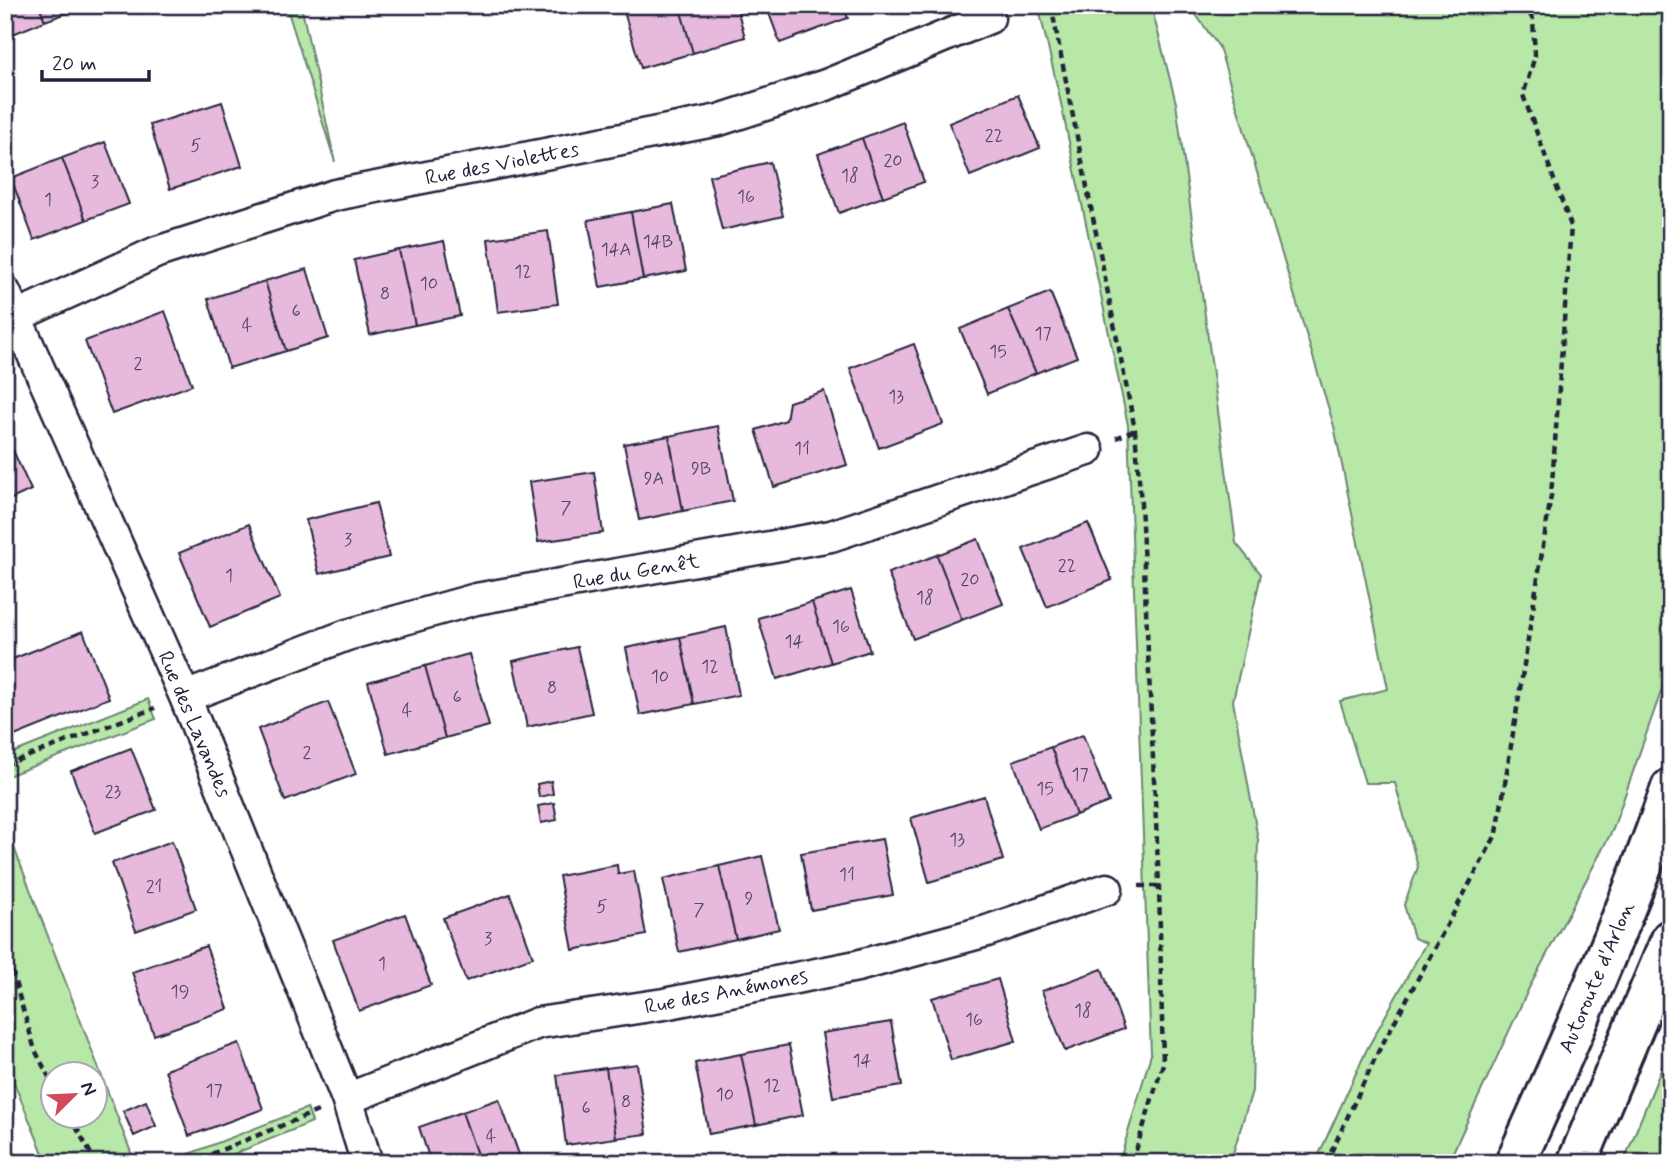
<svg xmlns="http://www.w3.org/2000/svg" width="1676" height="1168" viewBox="0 0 1676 1168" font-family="Mynerve,sans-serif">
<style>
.green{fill:#b7e8a8;stroke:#6c8572;stroke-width:2;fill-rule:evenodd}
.building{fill:#e7b9dd;stroke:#22223b;stroke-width:2}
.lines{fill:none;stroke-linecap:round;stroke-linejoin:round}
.street-casing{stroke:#22223b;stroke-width:35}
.highway-casing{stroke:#22223b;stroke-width:44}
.path{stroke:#22223b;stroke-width:4.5;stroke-dasharray:7 5;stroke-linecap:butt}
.street{stroke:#fff;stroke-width:30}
.highway{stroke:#fff;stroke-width:38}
.labels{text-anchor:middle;stroke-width:5;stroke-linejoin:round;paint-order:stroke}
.number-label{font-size:18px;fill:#534864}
.street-label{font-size:21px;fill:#22223b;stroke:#fff}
</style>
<rect width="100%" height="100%" fill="#fff"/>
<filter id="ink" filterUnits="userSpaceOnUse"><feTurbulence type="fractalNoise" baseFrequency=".0143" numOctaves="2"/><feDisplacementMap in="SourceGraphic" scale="14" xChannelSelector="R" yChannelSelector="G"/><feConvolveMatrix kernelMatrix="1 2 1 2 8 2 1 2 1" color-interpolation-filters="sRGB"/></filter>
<g filter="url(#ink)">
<!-- green -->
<path class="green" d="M286 5H301L335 162Z
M1038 5H1151L1176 103 1236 543 1261 574 1233 701 1258 839 1252 1091 1230 1163H1119L1151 1054 1128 425 1059 94Z
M1189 5H1671V663L1613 829 1529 988 1448 1163H1315L1367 1049 1426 943 1414 938 1404 905 1418 867 1395 783H1365L1340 701 1388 689 1334 426 1219 47Z
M148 699 156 719 5 777V756Z
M5 824 135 1163H47L5 1061ZM52 1074H94V1116H52Z
M1671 1045V1163H1623Z
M307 1108 312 1122 212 1163H166Z"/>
<!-- building -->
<path class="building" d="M5 5H39L45 21 8 36 5 29Z
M39 5H80L81 8 45 21Z
M622 5H679L693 53 641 68Z
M679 5H736L745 37 693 53Z
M766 5H843L848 18 780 43Z
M1018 95 1040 148 970 176 949 123Z
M222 102 242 166 170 189 150 125Z
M903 122 924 182 883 197 862 138Z
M862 138 883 197 839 213 818 154Z
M105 142 129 204 86 220 62 158Z
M62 158 86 220 34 240 11 178Z
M770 162 783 216 722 230 709 176Z
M673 204 686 271 643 279 631 212Z
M631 212 643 279 600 287 588 220Z
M548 231 558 304 498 312 488 239Z
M444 241 460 316 415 325 399 250Z
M399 250 415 325 370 335 354 260Z
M307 269 328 338 286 351 265 281Z
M265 281 286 351 229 368 208 299Z
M1050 292 1077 357 1036 373 1008 309Z
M1008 309 1036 373 987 394 960 329Z
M165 311 192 385 112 414 85 341Z
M914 344 943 424 879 448 850 368Z
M824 391 847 465 774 487 756 430 786 420 789 402Z
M718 426 733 501 683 511 669 436Z
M669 436 683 511 639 520 624 444Z
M11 446 31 490 5 502V448Z
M594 472 603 533 538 542 529 482Z
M376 503 389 557 319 574 306 520Z
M1088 523 1112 580 1047 607 1023 549Z
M249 524 280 598 210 627 179 553Z
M978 539 1003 604 962 620 937 555Z
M937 555 962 620 913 639 888 573Z
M851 590 870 651 831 663 812 602Z
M812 602 831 663 777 679 758 618Z
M726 627 739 695 694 704 680 637Z
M83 631 109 698 12 737 5 721V662Z
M680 637 694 704 640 715 626 648Z
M577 647 592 713 527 727 513 661Z
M469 654 489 726 445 738 425 666Z
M425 666 445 738 388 754 368 682Z
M328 702 356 774 285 801 258 729Z
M1083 735 1109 802 1076 815 1051 747Z
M1051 747 1076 815 1039 829 1013 761Z
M131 748 156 810 95 833 71 771Z
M551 781 553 794 539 797 537 784Z
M984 796 1003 860 929 882 911 818Z
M554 803 557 820 541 823 538 806Z
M882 839 893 895 811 910 801 853Z
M172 841 196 909 136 931 112 863Z
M762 856 779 929 736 939 719 866Z
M617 865 618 874 634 871 646 935 573 950 559 876Z
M719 866 736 939 679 952 663 879Z
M510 894 533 957 466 981 443 918Z
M405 914 431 985 359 1011 333 940Z
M206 946 228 1009 154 1035 132 972Z
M1102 969 1124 1029 1065 1051 1042 991Z
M998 979 1016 1041 951 1060 932 998Z
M891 1022 902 1086 833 1097 822 1033Z
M239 1043 263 1109 189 1136 165 1070Z
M789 1045 803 1115 756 1125 741 1054Z
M741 1054 756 1125 709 1134 695 1063Z
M637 1064 647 1134 616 1138 606 1068Z
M606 1068 616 1138 566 1145 557 1075Z
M499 1099 521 1160 514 1163H480L462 1112Z
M146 1101 156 1126 134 1136 123 1111Z
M462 1112 480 1163H431L419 1127Z"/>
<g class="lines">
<!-- street casing -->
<g class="street-casing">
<path id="street" d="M5 292 185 697 347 1099 367 1163
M17 316 157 252 335 195 719 120 826 85 989 18
M185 697 347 635 476 599 831 536 1088 450
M347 1099 538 1023 664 1004 857 966 987 931 1107 889"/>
</g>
<!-- highway casing -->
<g class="highway-casing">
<path id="highway" d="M1515 1163C1571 1040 1626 915 1671 788
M1577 1163 1671 939"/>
</g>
<!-- path -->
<path class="path" d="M1051 5 1135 430 1141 503 1159 886 1163 1064 1132 1163
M1116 438 1135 430
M5 765 155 708
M1139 886H1159
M5 948 35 1050 52 1083
M70 1116 96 1163
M189 1163 318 1111
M1326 1163 1377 1054 1497 833 1551 496 1571 226 1523 95 1535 56 1533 20 1525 5"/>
<!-- street -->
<use href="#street" class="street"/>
<!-- highway -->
<use href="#highway" class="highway"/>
</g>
</g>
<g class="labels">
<!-- number labels -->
<g class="number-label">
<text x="994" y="141">22</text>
<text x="196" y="151">5</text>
<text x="893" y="166">20</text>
<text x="850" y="181">18</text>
<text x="95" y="187">3</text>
<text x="746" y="202">16</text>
<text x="48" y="205">1</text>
<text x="658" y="247">14B</text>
<text x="616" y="255">14A</text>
<text x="523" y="277">12</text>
<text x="429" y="289">10</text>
<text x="385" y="299">8</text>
<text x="296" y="316">6</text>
<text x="247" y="331">4</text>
<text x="1043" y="339">17</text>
<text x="998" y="357">15</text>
<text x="138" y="369">2</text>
<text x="896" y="402">13</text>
<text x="802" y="454">11</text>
<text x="701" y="474">9B</text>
<text x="654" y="484">9A</text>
<text x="566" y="513">7</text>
<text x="348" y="545">3</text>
<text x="1067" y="571">22</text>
<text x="229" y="581">1</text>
<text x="970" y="585">20</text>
<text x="925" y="603">18</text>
<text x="841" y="632">16</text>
<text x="794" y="647">14</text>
<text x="710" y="672">12</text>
<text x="660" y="682">10</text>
<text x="552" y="693">8</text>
<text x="457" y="702">6</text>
<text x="407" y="716">4</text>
<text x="307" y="758">2</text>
<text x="1080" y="780">17</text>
<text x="1045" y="794">15</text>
<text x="113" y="797">23</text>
<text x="957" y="845">13</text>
<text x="847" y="880">11</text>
<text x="154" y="892">21</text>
<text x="749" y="904">9</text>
<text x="602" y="912">5</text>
<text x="699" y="915">7</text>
<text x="488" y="944">3</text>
<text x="382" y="969">1</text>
<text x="180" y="997">19</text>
<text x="1083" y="1016">18</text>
<text x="974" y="1025">16</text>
<text x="862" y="1066">14</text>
<text x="772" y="1091">12</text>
<text x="214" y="1096">17</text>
<text x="725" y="1100">10</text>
<text x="626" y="1107">8</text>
<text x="586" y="1113">6</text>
<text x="491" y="1142">4</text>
</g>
<!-- street labels -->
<g class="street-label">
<text transform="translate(502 163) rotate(-11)" y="7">Rue des Violettes</text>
<text transform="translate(636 571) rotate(-10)" y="7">Rue du Genêt</text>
<text transform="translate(195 724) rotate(67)" y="7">Rue des Lavandes</text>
<text transform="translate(1596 977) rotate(-67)" y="7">Autoroute d'Arlon</text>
<text transform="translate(726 991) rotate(-11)" y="7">Rue des Anémones</text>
</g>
</g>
<!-- margin -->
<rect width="1676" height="1168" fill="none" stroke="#fff" stroke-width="28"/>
<rect x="14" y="14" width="1648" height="1140" fill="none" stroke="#22223b" stroke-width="2.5" filter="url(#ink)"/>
<!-- north arrow -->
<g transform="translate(74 1095) rotate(66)"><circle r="33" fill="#ffffff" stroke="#a7a7b1" stroke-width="2"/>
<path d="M0-5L12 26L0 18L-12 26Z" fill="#d1495b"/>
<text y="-10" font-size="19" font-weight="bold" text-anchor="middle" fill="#22223b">N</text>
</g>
<!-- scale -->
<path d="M42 70v10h107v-10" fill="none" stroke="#22223b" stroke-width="3.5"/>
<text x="52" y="70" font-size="21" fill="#22223b" stroke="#ffffff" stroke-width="5" paint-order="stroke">20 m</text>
</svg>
